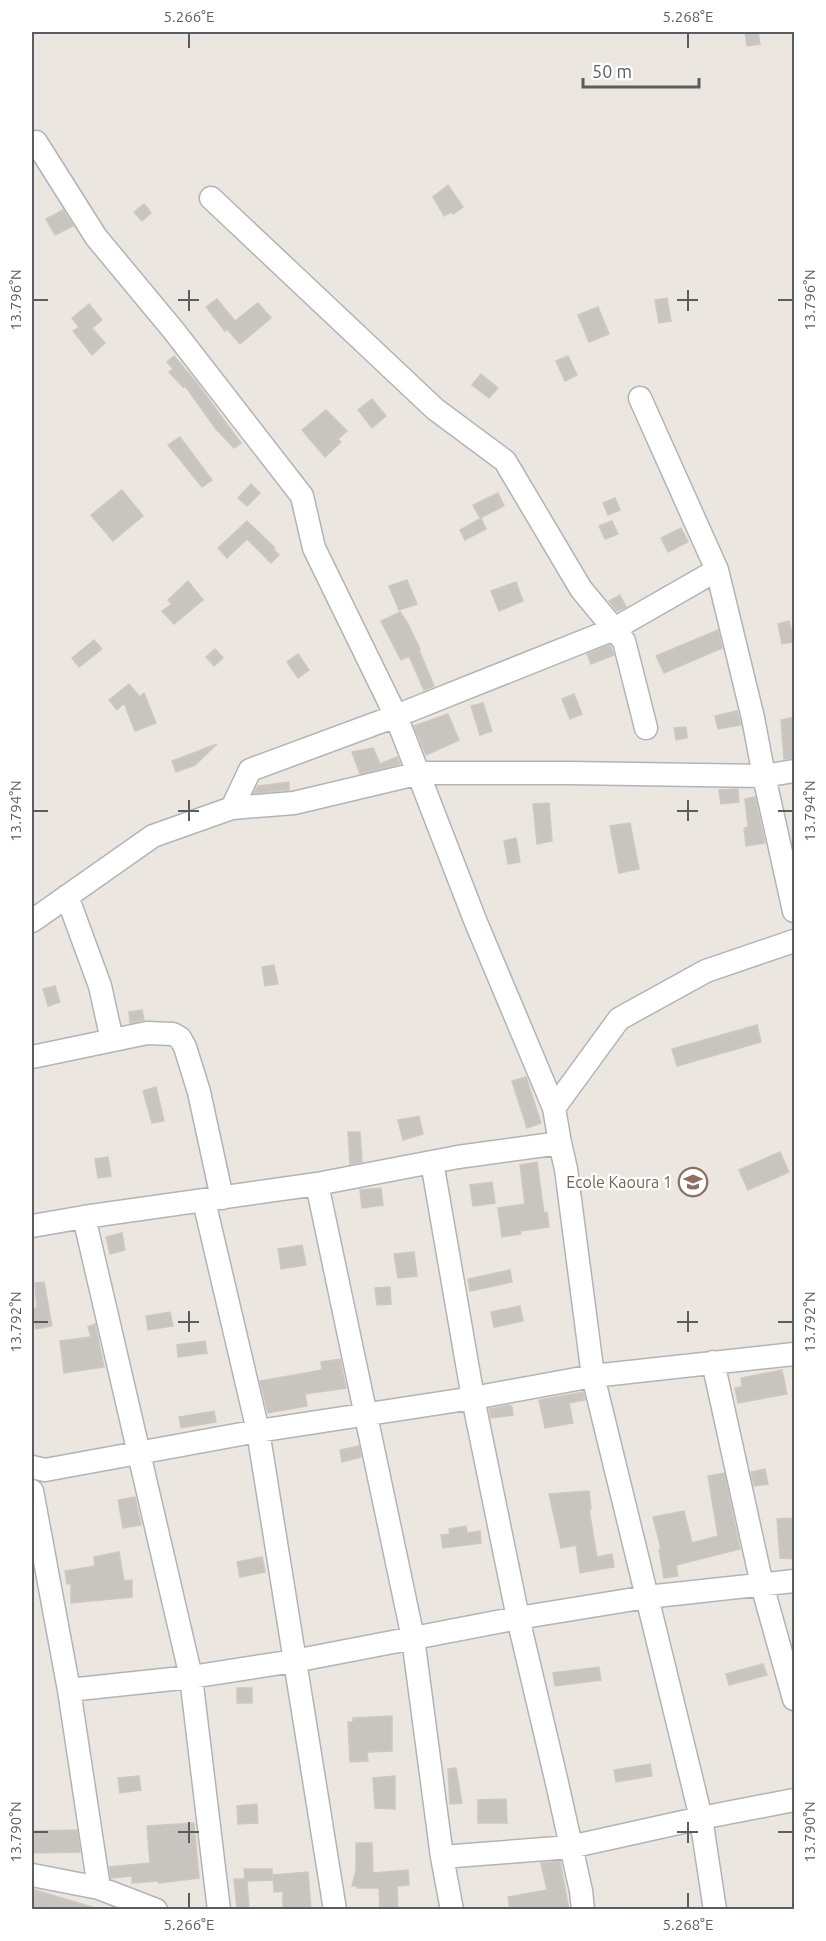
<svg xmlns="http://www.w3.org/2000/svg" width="826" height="1941" viewBox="0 0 826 1941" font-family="Ubuntu,sans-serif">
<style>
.building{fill:#c8c4c0;stroke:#cfc8bf;stroke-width:1.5}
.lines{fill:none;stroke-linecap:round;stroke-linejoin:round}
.minor-casing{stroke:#b1b4b7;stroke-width:25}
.minor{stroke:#fff;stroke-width:22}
.ticks{fill:none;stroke:#595d60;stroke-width:2}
.labels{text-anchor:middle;stroke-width:4.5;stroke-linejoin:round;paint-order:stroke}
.education-label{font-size:16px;fill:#785e54;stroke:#fff;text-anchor:end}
.neatline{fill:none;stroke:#595d60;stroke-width:2}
.ticks-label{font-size:15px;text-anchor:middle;fill:#595d60}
</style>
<rect width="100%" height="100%" fill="#ebe7e0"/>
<!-- building -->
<path class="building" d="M745 32H758L760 44 747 46Z
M448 185 463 207 453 214 451 212 444 216 433 197Z
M144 204 151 213 142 221 134 212Z
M63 210 73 226 55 235 46 219Z
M667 298 671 321 659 323 655 300Z
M217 299 235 321 258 303 271 318 240 344 227 329 225 331 206 307Z
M89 304 102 320 92 328 105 343 92 355 73 331 79 327 72 318Z
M598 307 609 334 589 342 578 315Z
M174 356 196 382 241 443 234 448 216 429 185 386 183 387 169 372 173 369 167 362Z
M568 356 577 375 565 381 556 361Z
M481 374 498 388 489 398 472 385Z
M372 399 386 416 372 428 358 410Z
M326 410 347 431 338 439 341 442 325 457 302 430Z
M180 437 212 480 202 487 168 445Z
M251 484 260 493 247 506 238 498Z
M122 490 143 516 113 541 91 515Z
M498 493 504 506 480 518 473 505Z
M615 498 620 510 608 515 603 503Z
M481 518 486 529 465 540 460 530Z
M247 521 275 548 274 550 279 555 271 563 247 539 227 558 218 548Z
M612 521 618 534 605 539 599 526Z
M681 528 688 542 668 552 661 538Z
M407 580 417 604 399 610 389 586Z
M188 581 203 600 174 624 162 611 172 604 168 600Z
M516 582 523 601 499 611 491 591Z
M620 595 626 607 617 611 609 601Z
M400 612 407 622 420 649 419 650 434 686 424 690 409 656 401 660 381 621Z
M789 621 794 642 782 644 778 624Z
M718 630 722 648 664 673 656 656Z
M94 640 102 649 79 667 72 658Z
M610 645 614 655 591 664 587 654Z
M215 649 223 658 214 666 206 657Z
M298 654 309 670 298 678 287 662Z
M129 684 140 697 144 693 156 723 135 731 124 703 117 710 109 700Z
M574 694 582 714 570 719 562 699Z
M483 703 492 731 480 735 471 706Z
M737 711 741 725 718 729 715 716Z
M448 714 459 740 426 755 414 726Z
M795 717V758L784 759 781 720Z
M686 727 687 738 676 740 674 728Z
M217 744 195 765 176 772 172 761Z
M373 748 380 764 397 757 400 764 360 774 352 752Z
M289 782V790L254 793 258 786Z
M738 789 739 802 721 804 719 790Z
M755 797 765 843 746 846 744 828 748 827 745 799Z
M549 803 552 841 537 844 533 804Z
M630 823 639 869 619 873 610 826Z
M516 838 520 862 508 864 504 841Z
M274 965 278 984 265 986 262 967Z
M55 986 60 1002 48 1006 43 989Z
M142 1010 144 1020 130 1023 129 1012Z
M757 1025 761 1042 677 1066 672 1049Z
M526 1077 541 1123 527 1128 512 1081Z
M156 1087 164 1121 152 1123 143 1091Z
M419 1116 423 1134 403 1140 398 1120Z
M348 1132H360L362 1162 350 1164Z
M780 1152 789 1172 748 1190 739 1170Z
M108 1157 111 1176 98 1178 95 1159Z
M537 1162 544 1213 547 1212 549 1227 520 1231 521 1234 502 1237 498 1208 525 1204 520 1165Z
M492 1182 495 1203 473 1206 470 1185Z
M381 1188 383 1205 362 1208 360 1190Z
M122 1233 125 1250 110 1254 106 1237Z
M302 1245 306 1265 281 1269 278 1249Z
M414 1252 417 1276 398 1278 394 1254Z
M510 1270 512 1282 470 1291 468 1279Z
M44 1282 52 1326 36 1329 32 1309 37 1308 35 1283Z
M390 1287 391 1304 377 1305 375 1288Z
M520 1306 523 1321 494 1327 491 1312Z
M170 1312 173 1326 148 1330 146 1316Z
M95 1324 104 1367 64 1373 60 1341 91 1337 88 1327Z
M205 1341 207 1353 178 1357 177 1345Z
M340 1359 346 1388 305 1394 307 1406 268 1413 260 1381 322 1370 321 1362Z
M782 1370 787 1394 738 1403 735 1388 742 1387 741 1378Z
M583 1392 585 1400 569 1403 573 1423 545 1428 539 1400Z
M510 1405 512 1407 513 1415 491 1418 489 1409Z
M214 1411 216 1422 181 1428 179 1417Z
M359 1446 361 1457 342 1462 340 1450Z
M765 1469 768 1484 754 1486 751 1472Z
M724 1473 740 1549 676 1565 678 1576 664 1578 659 1550 661 1549 653 1517 684 1511 692 1543 718 1536 708 1476Z
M589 1491 591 1509H589L597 1557 612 1554 614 1567 580 1573 576 1545 561 1548 549 1494Z
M135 1497 141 1525 123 1528 118 1500Z
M795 1518V1559L780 1558 777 1519Z
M466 1526 467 1533 480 1531 481 1543 443 1548 441 1535 450 1534 449 1529Z
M119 1552 124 1581 132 1580V1597L71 1603V1583L67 1584 65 1571 95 1566 94 1557Z
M262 1557 265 1572 240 1577 237 1562Z
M763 1664 767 1675 729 1685 726 1674Z
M599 1667 601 1680 555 1686 553 1673Z
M237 1688H252V1703H237Z
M392 1716V1751L367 1752 368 1761 350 1762 348 1722H353V1718Z
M650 1764 652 1776 616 1782 614 1770Z
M456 1768 462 1803 450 1804 448 1769Z
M139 1776 141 1790 120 1793 118 1778Z
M395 1776V1809L375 1808 373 1778Z
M506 1799 507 1823H478V1800Z
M257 1804 258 1823 238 1824 237 1806Z
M194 1823 199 1878 159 1883 158 1881 132 1883V1876L111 1878 109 1867 150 1863 147 1826Z
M77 1830 80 1852 32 1853V1831Z
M356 1843H372L373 1873 408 1870 409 1885 397 1886 398 1910H380L379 1888H357V1886H352L356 1870Z
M560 1861 569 1910H510L508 1897 547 1890 541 1863Z
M244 1869H272V1880L247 1881 249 1908 237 1909 234 1879H245Z
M308 1872 311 1910H283V1891L274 1892 273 1875Z
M35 1890 92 1907V1910H32Z"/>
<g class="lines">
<!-- minor casing -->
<g class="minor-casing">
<path id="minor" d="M36 142 96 237 174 331 302 496 314 548 396 716 475 920 554 1108
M211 198 435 409 505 461 581 589 624 641 646 728
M640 398 717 570 753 718 764 776 794 911
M232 808 294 803 420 773H569L764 776 794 771
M67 896 100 986 112 1040
M32 921 153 836 232 808 250 770 396 716 614 629 717 570
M32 1057 147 1033 173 1034 180 1038 185 1047 199 1092 222 1198
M560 1143 566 1169 593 1376 701 1818 715 1910
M432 1162 473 1398 518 1618 557 1783 581 1891 583 1910
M317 1184 413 1638 442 1857 452 1910
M204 1201 258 1431 335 1910
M84 1217 191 1677 219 1910
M32 1226 84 1217 317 1184 458 1157 560 1143 554 1108 619 1019 706 971 794 941
M713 1362 762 1585 794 1699
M32 1467 45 1470 258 1431 473 1398 593 1376 794 1354
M32 1491 69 1690 99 1888
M69 1690 191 1677 294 1661 518 1618 647 1597 794 1581
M442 1857 570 1847 701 1818 794 1800
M32 1875 99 1888 156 1910"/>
</g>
<!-- minor -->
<use href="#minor" class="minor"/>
</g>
<!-- ticks -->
<path class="ticks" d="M189 33V48M688 33V48M189 290V311M688 290V311M33 300H48M178 300H199M677 300H698M778 300H793M189 800V821M688 800V821M33 811H48M178 811H199M677 811H698M778 811H793M189 1311V1332M688 1311V1332M33 1322H48M178 1322H199M677 1322H698M778 1322H793M189 1822V1843M688 1822V1843M33 1832H48M178 1832H199M677 1832H698M778 1832H793M189 1893V1908M688 1893V1908"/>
<!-- icons -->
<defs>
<g id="school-ring" transform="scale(1.5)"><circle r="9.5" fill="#fff" stroke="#8d6e63" stroke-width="1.5"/><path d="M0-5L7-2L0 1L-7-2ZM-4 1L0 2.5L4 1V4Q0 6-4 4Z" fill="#8d6e63"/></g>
</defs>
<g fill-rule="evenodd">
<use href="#school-ring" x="693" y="1182"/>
</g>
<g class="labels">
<!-- education labels -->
<g class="education-label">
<text x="672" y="1188">Ecole Kaoura 1</text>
</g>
</g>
<!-- border -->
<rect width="826" height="1941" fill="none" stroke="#ffffff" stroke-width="66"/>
<!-- scale -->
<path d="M583 78v9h116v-9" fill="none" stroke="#595d60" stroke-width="3"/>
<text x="592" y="78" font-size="18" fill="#595d60" stroke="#ffffff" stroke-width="4.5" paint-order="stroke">50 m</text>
<rect x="33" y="33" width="760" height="1875" class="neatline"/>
<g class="ticks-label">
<text x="189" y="22">5.266°E</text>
<text x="688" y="22">5.268°E</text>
<text transform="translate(16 300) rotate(-90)" y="5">13.796°N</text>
<text transform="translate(810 300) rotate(-90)" y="5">13.796°N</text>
<text transform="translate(16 811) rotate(-90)" y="5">13.794°N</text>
<text transform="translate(810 811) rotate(-90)" y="5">13.794°N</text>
<text transform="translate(16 1322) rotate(-90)" y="5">13.792°N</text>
<text transform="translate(810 1322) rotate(-90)" y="5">13.792°N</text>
<text transform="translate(16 1832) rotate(-90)" y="5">13.790°N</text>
<text transform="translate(810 1832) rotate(-90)" y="5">13.790°N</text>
<text x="189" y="1930">5.266°E</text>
<text x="688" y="1930">5.268°E</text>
</g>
</svg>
